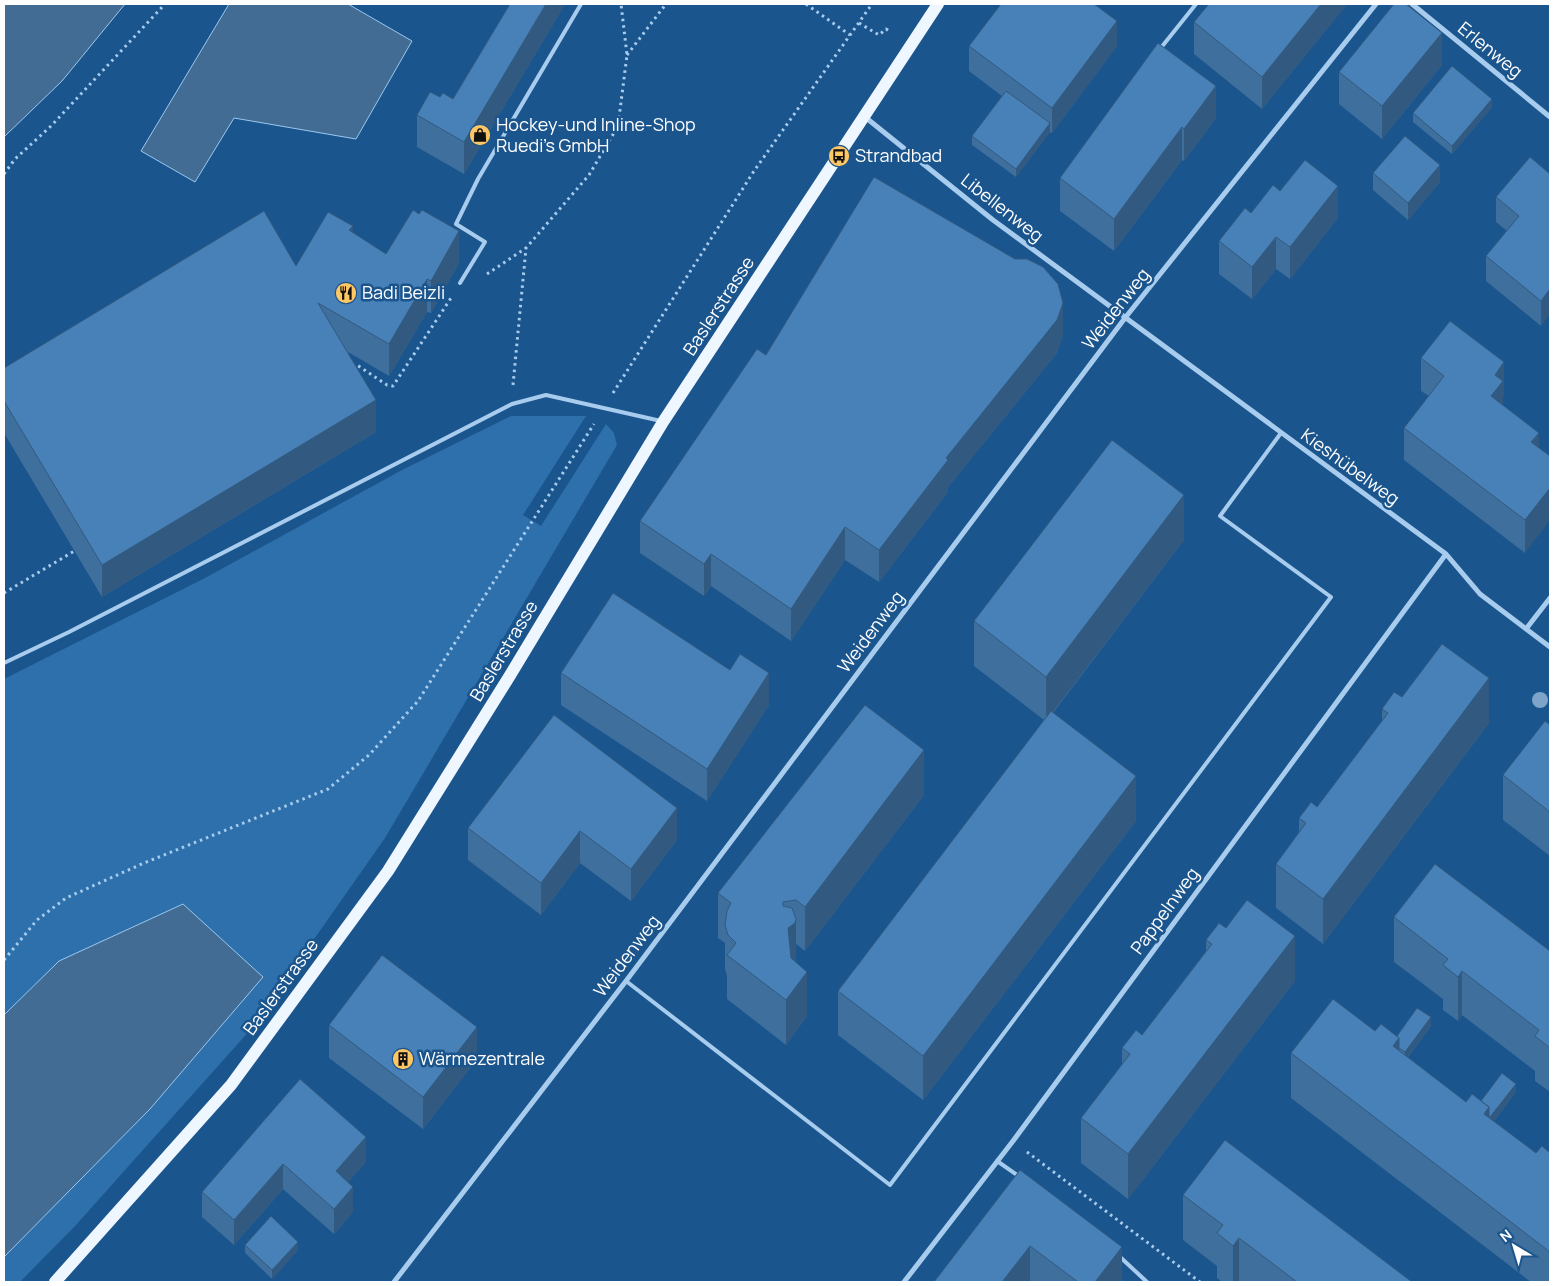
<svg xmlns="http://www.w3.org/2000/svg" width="1554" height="1286" viewBox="0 0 1554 1286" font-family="Manrope,sans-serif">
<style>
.green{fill:#2e70ab}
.water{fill:#426c94;stroke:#9ac8f0}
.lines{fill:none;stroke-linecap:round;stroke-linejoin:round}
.path{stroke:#a7ccee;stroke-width:3;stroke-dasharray:2.5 4;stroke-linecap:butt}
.service{stroke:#a7ccee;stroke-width:4}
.minor{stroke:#a7ccee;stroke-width:5}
.primary{stroke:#eef6ff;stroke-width:12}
.tree{fill:#7da4c9}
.wall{fill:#3e6f9d}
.shaded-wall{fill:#325a80}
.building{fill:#4881b7;stroke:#325a80}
.labels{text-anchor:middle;stroke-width:5;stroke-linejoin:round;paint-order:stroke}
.street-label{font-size:18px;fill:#fff;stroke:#1b558d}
.poi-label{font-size:18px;fill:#fff;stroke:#1b558d;text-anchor:start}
</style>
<rect width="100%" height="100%" fill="#1b558d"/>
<!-- green -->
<path class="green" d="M511 416H586L523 515 541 526 606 424 614 433 617 445 385 838 251 1029 76 1225 20 1282H4V1257L150 1109 59 961 4 1015V679L205 578 402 470Z"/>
<!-- water -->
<path class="water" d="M4 4H125L62 81 4 137Z
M229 4H348L412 41 356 139 234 118 195 182 141 151Z
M183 904 263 977 150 1109 4 1257V1015L59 961Z"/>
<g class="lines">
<!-- path -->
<path class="path" d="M806 4 850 35
M859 23 879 35 886 29 889 31
M627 55 666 4
M4 174 15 159 51 126 165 4
M487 274 526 248
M354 369 357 365 387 385 393 386 451 298
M513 385 526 248 589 175 618 126 627 55 621 4
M613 393 754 171 872 4
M4 593 76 550
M4 960 37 920 66 898 144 863 328 789 369 755 418 701 594 424
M1027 1152 1200 1282"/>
<!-- service -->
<path class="service" d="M1160 49 1196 4
M460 283 485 242 456 224 478 179 581 4
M4 663 69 632 512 404 546 395 661 421
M626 981 890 1185 1331 597 1220 516 1281 433
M997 1161 1020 1177
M1119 1256 1147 1282"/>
<!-- minor -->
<path class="minor" d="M1412 4 1550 117
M865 117 993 220 1446 554 1480 594 1550 647
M1526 629 1550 598
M394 1282 626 981 1125 318 1376 4
M904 1282 1013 1141 1446 554"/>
<!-- primary -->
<path class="primary" d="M55 1282 231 1085 388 871 509 677 663 422 938 4"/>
</g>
<!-- trees -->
<circle class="tree" cx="1540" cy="700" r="8"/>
<!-- wall -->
<path class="wall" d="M510 4H565L464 174 417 147V115L440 97 453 99Z
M1209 4H1347L1262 109 1194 54V22Z
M1158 43 1216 118 1184 161 1182 160 1114 251 1060 211V178Z
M969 46H1117L1052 133 1050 132 1016 177 972 145V136L1002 96 969 71Z
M1442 65 1382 139 1339 104V72Z
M1492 107 1452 154 1413 122V113Z
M1373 173 1440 182 1408 220 1373 190Z
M1550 174 1541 326 1486 281V256L1507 231 1496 222V197Z
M1251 213 1338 218 1290 279 1276 269 1252 299 1219 274V241Z
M353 233 386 254 459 263 431 313 427 312 389 376 348 352 376 432 102 597 4 433V368L296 266Z
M1063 335 1057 353 948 487V492L879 582 845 560 791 641 711 586 704 596 640 553V521L766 355Z
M1421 358 1504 394 1503 396V405L1539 433 1525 553 1404 460V428L1429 396 1421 391Z
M1184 540 1053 713 1136 821 923 1100 838 1035V991L1044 720 974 666V621Z
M561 673 769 705 707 801 561 705Z
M1402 697 1489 723 1323 944 1276 908V864L1299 832V818L1317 807 1382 721V709Z
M554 715 677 840 631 901 580 863 541 915 468 860V828Z
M1550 725V856L1503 820V775Z
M924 795 805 951 796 944V963L807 1016 786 1045 727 999V976L725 969V943L718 938V893Z
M1394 917 1550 951V1092L1535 1081V1071L1462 1015 1458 1021 1443 1010V999L1394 962Z
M1206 940 1295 981 1128 1199 1081 1163V1118L1122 1065V1048L1142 1035 1206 951Z
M329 1025 477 1059 423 1129 329 1058Z
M1431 1026 1408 1057 1466 1102 1481 1101 1516 1092 1494 1121 1536 1153H1550V1282H1531L1291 1098V1053L1375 1031 1397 1036Z
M300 1079 366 1162 348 1182 353 1212 334 1234 283 1189 234 1245 202 1217V1192Z
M1020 1170 1122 1282H934Z
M1183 1195 1412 1282H1222L1217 1278V1266L1183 1240Z
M245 1245 298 1250 272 1279 245 1253Z"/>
<!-- shaded-wall -->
<path class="shaded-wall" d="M546 4H565L464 174V142Z
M1321 4H1347L1262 109V77Z
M1117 21V46L1052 133V108Z
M1442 33V65L1382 139V106Z
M1216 86V118L1184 161V129Z
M1492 99V107L1452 154V146Z
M1050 123V132L1016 177V169Z
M1182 127V160L1114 251V219Z
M1440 165V182L1408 220V203Z
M1338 186V218L1290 279V247Z
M353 226V258L349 230Z
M459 231V263L431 313V281Z
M1276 237V269L1252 299V267Z
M427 279V312L389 376V344Z
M1550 289V314L1541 326V301Z
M1063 303V335L1057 353 948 487V492L879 582V550L946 458Z
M1504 362V394L1503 396V413L1491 396 1495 375Z
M376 400V432L102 597V565Z
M1539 433V465L1531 442Z
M1550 488V520L1525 553V520Z
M1184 495V540L1046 721V677Z
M845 527V560L791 641V609Z
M711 554V586L704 596V564Z
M769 673V705L707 801V769Z
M1489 678V723L1323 944V899Z
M924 750V795L805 951V907Z
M1136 776V821L923 1100V1056Z
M677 808V840L631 901V869Z
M580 831V863L541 915V883Z
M796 919V964L788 973V928Z
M1295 936V981L1128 1199V1154Z
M1462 971V1015L1458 1021V977Z
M807 972V1016L786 1045V1000Z
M1431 1017V1026L1405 1060V1052Z
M477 1027V1059L423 1129V1097Z
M1399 1038V1083L1393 1046Z
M1516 1084V1092L1490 1126V1117Z
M1489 1107V1152L1484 1114Z
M366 1137V1162L336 1196V1171Z
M283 1164V1189L234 1245V1220Z
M353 1187V1212L334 1234V1209Z
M1239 1238V1282H1233V1246Z
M298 1242V1250L272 1279V1270Z
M1030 1246V1282H1002Z
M1122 1247V1282H1095Z"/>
<!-- building -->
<path class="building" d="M510 4H546L464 142 417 115 430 92 440 97 443 93 453 99Z
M1001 4H1094L1117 21 1052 108 969 46Z
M1209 4H1321L1262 77 1194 22Z
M1394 4H1406L1442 33 1382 106 1339 72Z
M1158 43 1216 86 1184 129 1182 127 1114 219 1060 178Z
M1452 66 1492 99 1452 146 1413 113Z
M1006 91 1050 123 1016 169 972 136Z
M1405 136 1440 165 1408 203 1373 173Z
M1530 157 1550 174V289L1541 301 1486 256 1519 216 1496 197Z
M1305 160 1338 186 1290 247 1276 237 1252 267 1219 241 1245 208 1251 213 1273 185 1280 191Z
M874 177 1015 259H1027L1043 267 1058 284 1063 303 1057 320 946 458 948 460 879 550 845 527 791 609 711 554 704 564 640 521 757 349 766 355Z
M413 210 419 214 422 210 459 231 431 281 427 279 389 344 318 303 376 400 102 565 4 401V368L264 211 296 266 328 212 353 226 349 230 386 254Z
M1450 321 1504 362 1495 375 1503 381 1491 396 1539 433 1531 442 1550 456V488L1525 520 1404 428 1444 376 1421 358Z
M1112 440 1184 495 1046 677 974 621Z
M613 593 730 670 740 654 769 673 707 769 561 673Z
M1442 644 1489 678 1323 899 1276 864 1306 823 1299 818 1306 809 1311 802 1317 807 1388 713 1382 709 1394 692 1402 697Z
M865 705 924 750 805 907 796 900 783 902V906L792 908 796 919 795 923 788 928 791 958 807 972 786 1000 727 955 736 943 728 935 725 925 727 911 731 903 718 893Z
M1051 711 1136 776 923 1056 838 991Z
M554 715 677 808 631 869 580 831 541 883 468 828Z
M1545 721 1550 725V812L1503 775Z
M1435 864 1550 951V1048L1535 1036 1539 1030 1462 971 1458 977 1443 965 1448 959 1394 917Z
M1247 900 1295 936 1128 1154 1081 1118 1130 1054 1122 1048 1136 1030 1142 1035 1212 944 1206 940 1219 923 1226 928Z
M382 955 477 1027 423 1097 329 1025Z
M1333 999 1375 1031 1381 1024 1399 1038 1393 1046 1466 1102 1472 1094 1489 1107 1484 1114 1536 1153 1542 1146 1550 1153V1252L1291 1053Z
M1417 1008 1431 1017 1405 1052 1399 1048V1038L1397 1036Z
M1502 1073 1516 1084 1490 1117 1489 1116V1107L1481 1101Z
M300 1079 366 1137 336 1171 353 1187 334 1209 283 1164 234 1220 202 1192Z
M1225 1140 1412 1282H1297L1239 1238 1233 1246 1217 1233 1223 1225 1183 1195Z
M1020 1170 1122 1247 1095 1282H1078L1030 1246 1002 1282H934Z
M271 1216 298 1242 272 1270 245 1245Z"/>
<!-- icons -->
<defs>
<g id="shop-disc" transform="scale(1.125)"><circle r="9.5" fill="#ffc664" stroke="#1b558d"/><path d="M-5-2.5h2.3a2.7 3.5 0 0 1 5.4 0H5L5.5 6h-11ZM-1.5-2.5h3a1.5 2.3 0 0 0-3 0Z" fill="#111"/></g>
<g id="bus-disc" transform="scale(1.125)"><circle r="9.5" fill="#ffc664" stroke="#1b558d"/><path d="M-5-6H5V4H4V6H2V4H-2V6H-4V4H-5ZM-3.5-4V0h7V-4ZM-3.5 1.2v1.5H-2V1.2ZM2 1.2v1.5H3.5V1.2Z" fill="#111"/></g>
<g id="restaurant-disc" transform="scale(1.125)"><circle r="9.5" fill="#ffc664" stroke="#1b558d"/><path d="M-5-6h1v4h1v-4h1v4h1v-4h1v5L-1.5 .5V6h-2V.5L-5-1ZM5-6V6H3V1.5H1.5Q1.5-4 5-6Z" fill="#111"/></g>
<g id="building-disc" transform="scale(1.125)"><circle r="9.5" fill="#ffc664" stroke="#1b558d"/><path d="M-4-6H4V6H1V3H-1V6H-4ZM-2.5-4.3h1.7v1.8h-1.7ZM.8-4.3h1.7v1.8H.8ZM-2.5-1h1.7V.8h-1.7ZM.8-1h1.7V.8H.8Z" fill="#111"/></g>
</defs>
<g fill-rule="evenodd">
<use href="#shop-disc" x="480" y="135"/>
<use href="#bus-disc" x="839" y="156"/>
<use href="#restaurant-disc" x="346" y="293"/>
<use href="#building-disc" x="403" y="1059"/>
</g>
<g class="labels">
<!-- street labels -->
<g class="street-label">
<text transform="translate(1490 50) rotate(39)" y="6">Erlenweg</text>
<text transform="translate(1002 208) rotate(38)" y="6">Libellenweg</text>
<text transform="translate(719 306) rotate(-57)" y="6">Baslerstrasse</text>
<text transform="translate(1116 309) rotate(-52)" y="6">Weidenweg</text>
<text transform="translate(1350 467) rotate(36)" y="6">Kieshübelweg</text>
<text transform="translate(871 632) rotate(-53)" y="6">Weidenweg</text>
<text transform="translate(504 651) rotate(-59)" y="6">Baslerstrasse</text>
<text transform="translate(1165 911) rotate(-54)" y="6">Pappelnweg</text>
<text transform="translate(627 956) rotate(-53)" y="6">Weidenweg</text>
<text transform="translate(281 987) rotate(-54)" y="6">Baslerstrasse</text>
</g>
<!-- poi labels -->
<g class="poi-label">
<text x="496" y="131">Hockey-und Inline-Shop<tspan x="496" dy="21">Ruedi's GmbH</tspan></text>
<text x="855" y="162">Strandbad</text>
<text x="362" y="299">Badi Beizli</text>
<text x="419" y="1065">Wärmezentrale</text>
</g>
</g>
<!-- border -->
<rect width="1554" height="1286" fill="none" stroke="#ffffff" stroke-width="10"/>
<!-- north arrow -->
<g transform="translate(1514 1246) rotate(322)" stroke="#1b558d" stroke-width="4" paint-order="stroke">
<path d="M0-4L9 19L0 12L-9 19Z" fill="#ffffff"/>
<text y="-8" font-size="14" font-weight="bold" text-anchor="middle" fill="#ffffff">N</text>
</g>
</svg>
